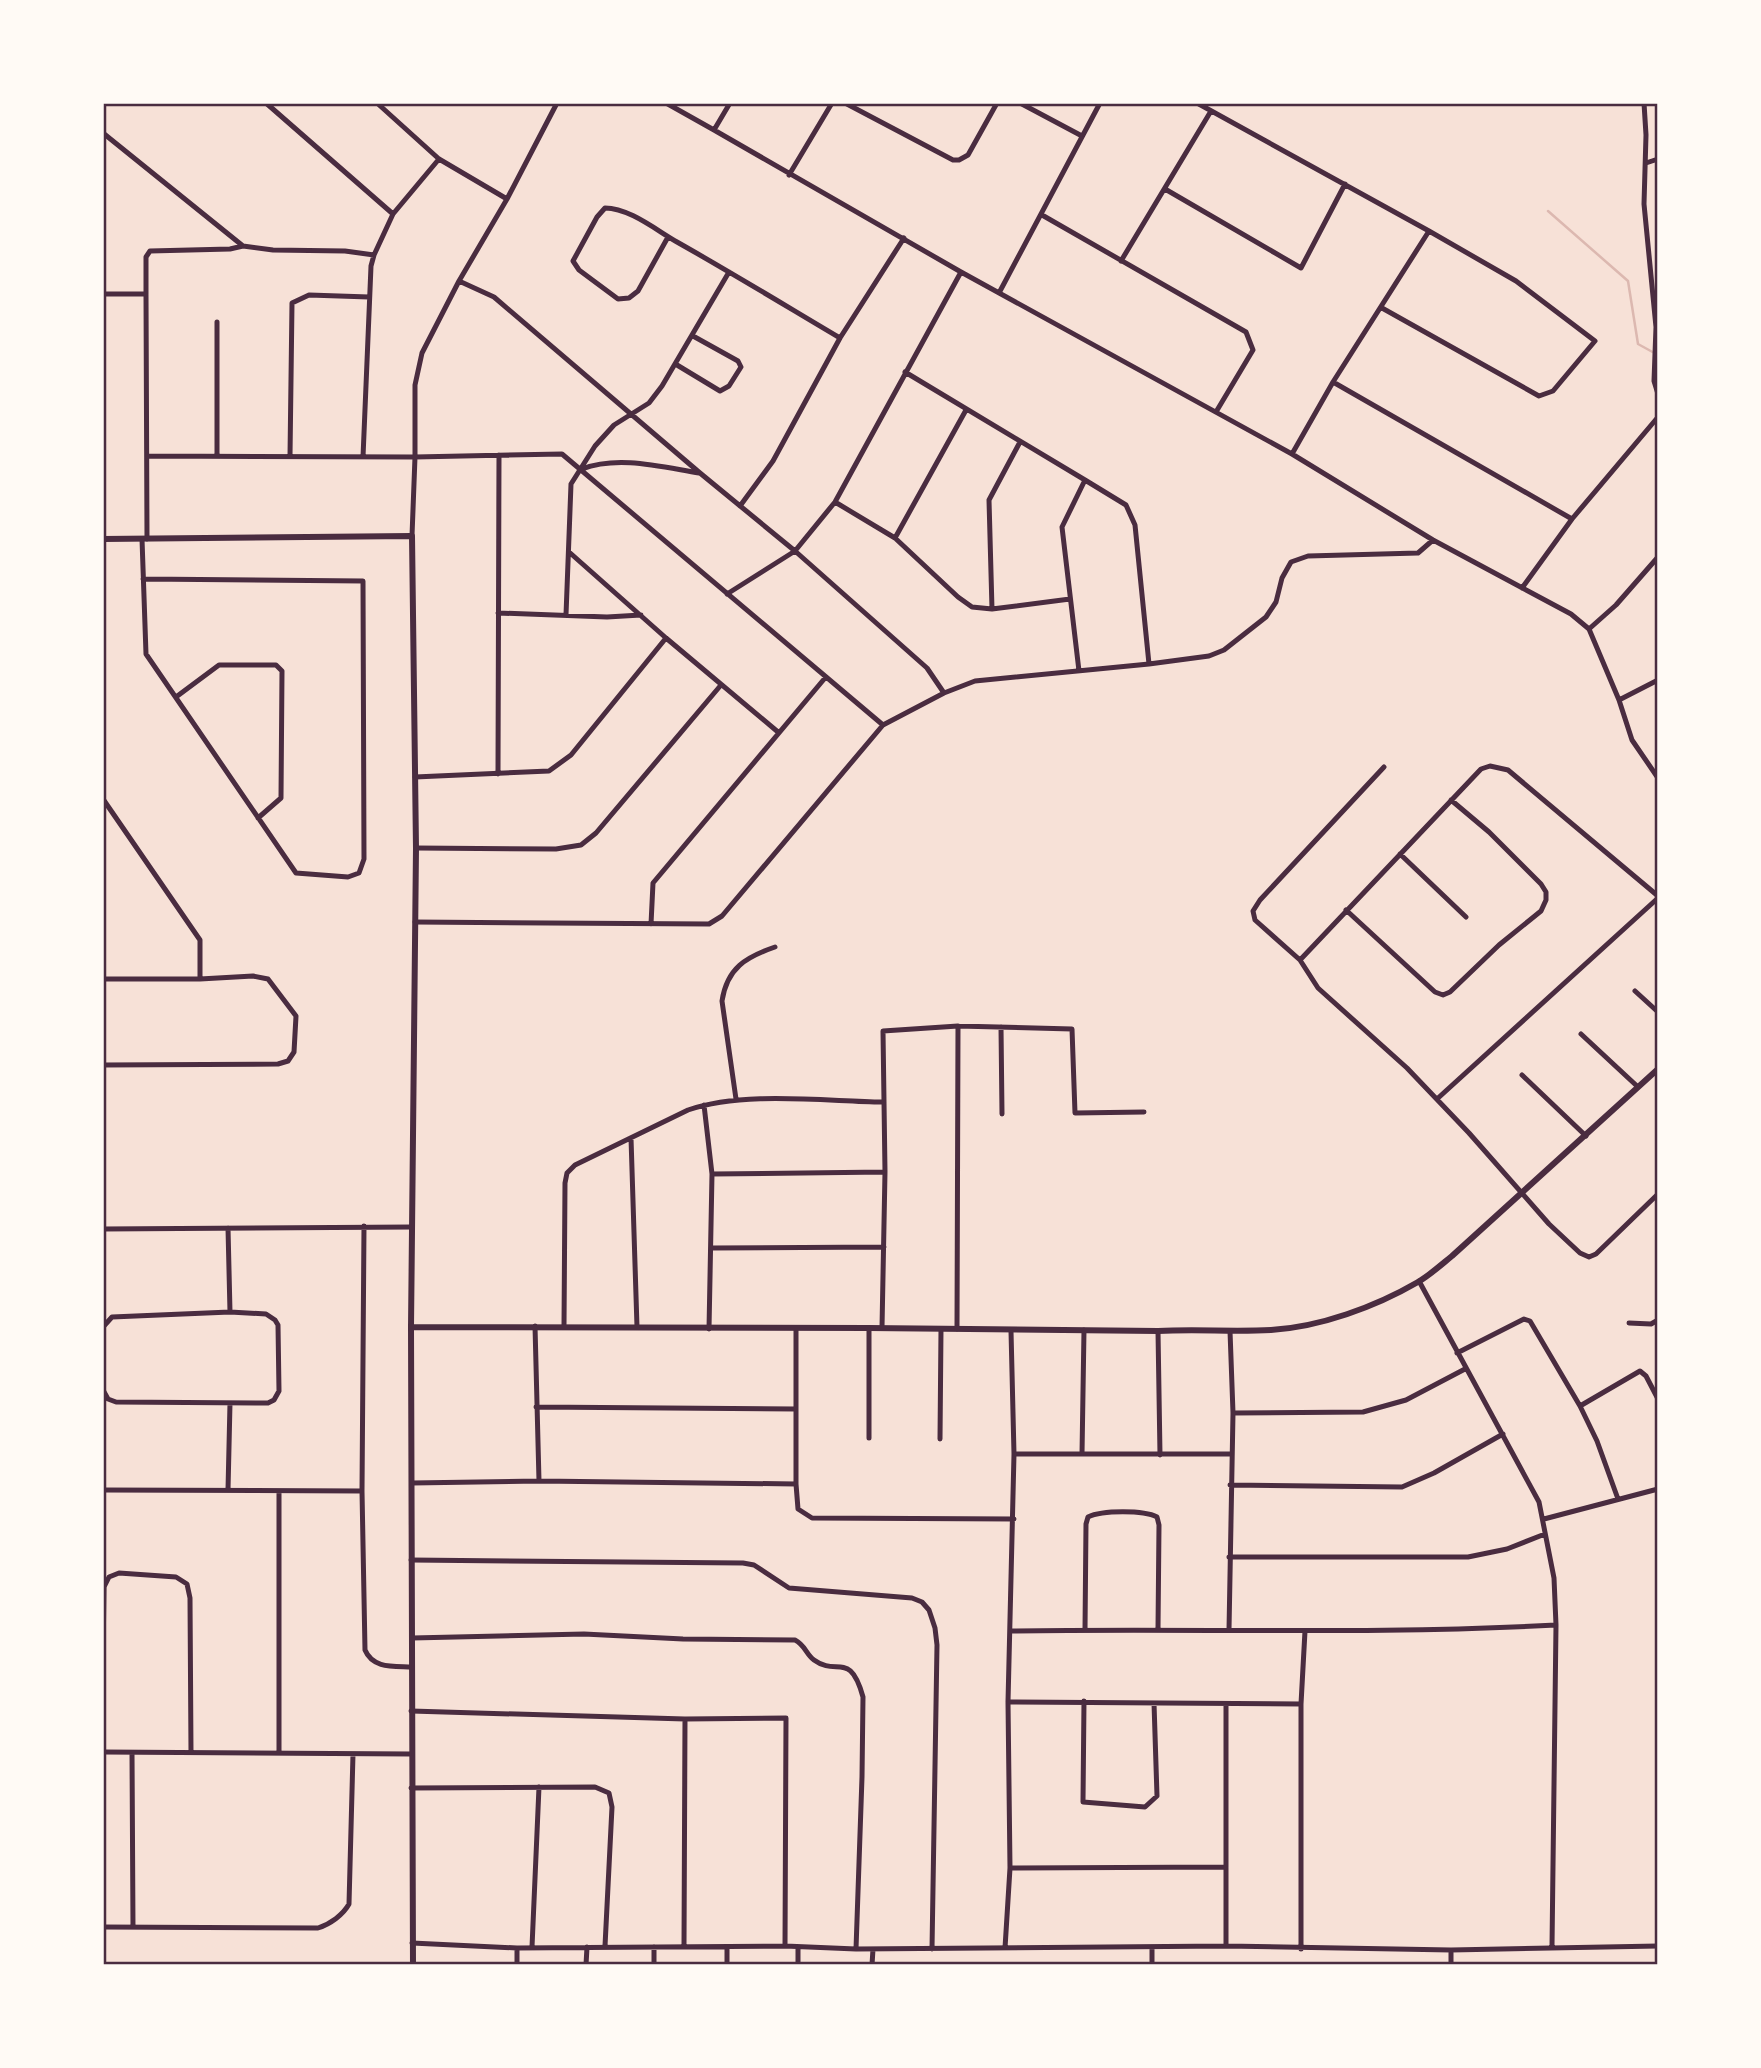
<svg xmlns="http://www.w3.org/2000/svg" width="1761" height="2068" viewBox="0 0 1761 2068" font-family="'Noto Sans',sans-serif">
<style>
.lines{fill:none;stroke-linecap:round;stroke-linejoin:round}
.stream{stroke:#dcb8b0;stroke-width:2.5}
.minor{stroke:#4a2c40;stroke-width:5}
.tertiary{stroke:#4a2c40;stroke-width:6}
.neatline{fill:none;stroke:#4a2c40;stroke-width:2.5}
</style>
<rect width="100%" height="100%" fill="#f7e1d7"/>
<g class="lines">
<!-- stream -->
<path class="stream" d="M1548 211 1628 281 1638 344 1658 355"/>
<!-- minor -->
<path class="minor" d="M266 103 393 214 439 159
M377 103 439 159 507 199
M666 103 714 130 730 103
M845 103 953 160H959L968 155 997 103
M1020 103 1082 136
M1197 103 1429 231 1516 281 1595 341 1553 391 1539 396 1382 308
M1644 103 1646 135 1644 204 1656 327 1654 381 1658 394
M714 130 961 272 1292 454 1433 540 1571 614 1589 629 1619 700 1632 740 1658 778
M103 133 243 246 273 250 345 251 374 255
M1646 163 1658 159
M789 175 832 103
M1165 189 1301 268 1345 184
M1042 215 1246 332 1253 350 1216 412
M668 237 638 291 629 298 618 299 579 270 573 261 597 217 605 208C629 208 656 230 677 242 732 273 786 306 840 338L773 461 740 506
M1121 261 1211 111
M459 281 494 297 700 473 795 551 927 668 944 693
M999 293 1100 103
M103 294H146L147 539
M146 294V257L150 251 230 249 243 246
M217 322V455
M840 338 904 238
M677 365 720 391 729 386 741 367 738 361 693 336
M905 372 1085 480
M1333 382 1572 519
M1292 454 1333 382 1429 231
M147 456 415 457 562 454 883 725
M290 456 292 303 309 295 369 297
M363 457 371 266 374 255 393 214
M582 469C618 455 662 467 699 473
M835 502 895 538 958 597 972 607 992 609 1070 599
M412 536 415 457V385L422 353 459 281 507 199 557 103
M895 538 966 410
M142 539 146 654 296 873 348 877 359 873 364 859 363 581 143 579
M569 552 666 638 778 732
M1522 588 1572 519 1658 417
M727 594 795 551 835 502 961 272
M992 609 989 500 1020 442
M498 613 607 617 641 615
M566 615 571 484 595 446 614 425 649 403 662 386 729 272
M1589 629 1616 605 1658 557
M1079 671 1062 527 1085 480 1126 505 1135 525 1149 664
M176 697 219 665H276L282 671 281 798 258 818
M1619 700 1658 680
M498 774 499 455
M415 777 549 771 571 755 666 638
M103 799 200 940V979
M416 848 556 849 581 845 596 833 721 685
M1400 854 1466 917
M1658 896 1508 770 1490 766 1481 769 1300 960 1318 988 1407 1068 1469 1133 1549 1224 1580 1253 1589 1257 1596 1254 1658 1194
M1346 910 1435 992 1443 995 1450 992 1499 945 1541 911 1546 900V892L1541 884 1489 832 1451 800
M415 922 709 924 722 916 883 725 944 693 975 681 1149 664 1209 656 1224 650 1266 617 1276 602 1282 578 1291 562 1308 556 1418 553 1433 540
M651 924 653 883 825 678
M1300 960 1255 920 1253 911 1260 900 1384 767
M103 979H200L253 976 268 979 296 1016 294 1052 288 1061 278 1064 103 1065
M1635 991 1658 1012
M958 1026 1072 1029 1075 1113 1144 1112
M1001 1027 1002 1114
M1581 1034 1638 1087
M1522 1075 1586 1136
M736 1099 722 1001C727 968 746 957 775 947
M1437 1099 1658 898
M704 1105 712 1174 709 1329
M631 1138 637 1327
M712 1174 885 1172
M364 1226 362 1491 365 1650C373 1669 394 1666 412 1667
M228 1228 230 1312
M103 1229 412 1227
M712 1248 884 1247
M1419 1281 1539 1502 1554 1578 1556 1625 1552 1946
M1629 1323 1651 1324 1658 1320
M535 1326 539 1481
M103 1327 112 1317 230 1312 266 1314 275 1320 278 1325 279 1391 274 1400 268 1403 116 1402 108 1399 103 1390
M564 1327 565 1183 567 1173 575 1165 688 1110C743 1091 822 1101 882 1102
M796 1328V1484L798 1509 812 1518 1014 1519
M869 1328V1438
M882 1328 885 1172 883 1031 958 1026 957 1329
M1158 1331 1160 1455
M1457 1353 1524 1319 1530 1321 1580 1406 1597 1441 1618 1499
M1580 1406 1640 1371 1646 1376 1658 1399
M536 1407 796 1409
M1233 1413 1363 1412 1406 1400 1465 1369
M940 1439 941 1329
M1014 1454H1232
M1082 1454 1084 1330
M412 1483 539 1481 796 1484
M1230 1485 1402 1487 1434 1473 1503 1434
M103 1490 362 1491
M228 1490 230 1403
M1544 1519 1658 1489
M1229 1557H1468L1507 1549 1545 1534
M411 1560 743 1563 754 1565 789 1588 912 1598 922 1602 929 1610 935 1628 937 1645 932 1949
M1085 1630 1086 1524 1088 1517C1102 1510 1144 1510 1157 1517L1159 1525 1158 1629
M1229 1630 1233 1413 1230 1331
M1011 1631C1193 1628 1374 1635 1556 1625
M412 1638 584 1634 683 1639 795 1640C805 1645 806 1654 814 1660 837 1677 850 1650 863 1697L862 1777 856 1949
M103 1658 104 1587 109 1577 119 1573 176 1577 187 1584 190 1598 191 1753
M1084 1701 1083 1802 1145 1807 1157 1796 1154 1703
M1008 1702 1301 1704
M411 1711 685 1719 786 1718 785 1946
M103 1752 411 1754
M279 1752V1491
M132 1753 133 1927
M411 1788 595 1787 609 1793 612 1807 605 1946
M1010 1868 1226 1867
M103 1927 318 1928C330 1924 343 1915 349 1904L353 1754
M412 1943 517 1948 785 1946 856 1949 1226 1946 1451 1950 1658 1946
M1226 1946V1704
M532 1947 539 1787
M654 1947V1965
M684 1947 685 1719
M1005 1948 1010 1868 1008 1702 1014 1454 1011 1331
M1152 1948V1965
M1301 1949V1704L1305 1631
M517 1965V1948
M586 1965 587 1947
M727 1965V1947
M798 1965V1947
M872 1965 873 1949
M1451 1965V1950"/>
<!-- tertiary -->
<path class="tertiary" d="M103 539 412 536 416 848 411 1327 413 1965
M411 1327 869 1328 1158 1331C1196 1329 1233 1332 1271 1330 1320 1327 1375 1307 1418 1282 1430 1275 1441 1265 1452 1256L1658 1069"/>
</g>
<!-- border -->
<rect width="1761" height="2068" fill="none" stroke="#fffaf5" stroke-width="210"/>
<rect x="105" y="105" width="1551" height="1858" class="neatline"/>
</svg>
